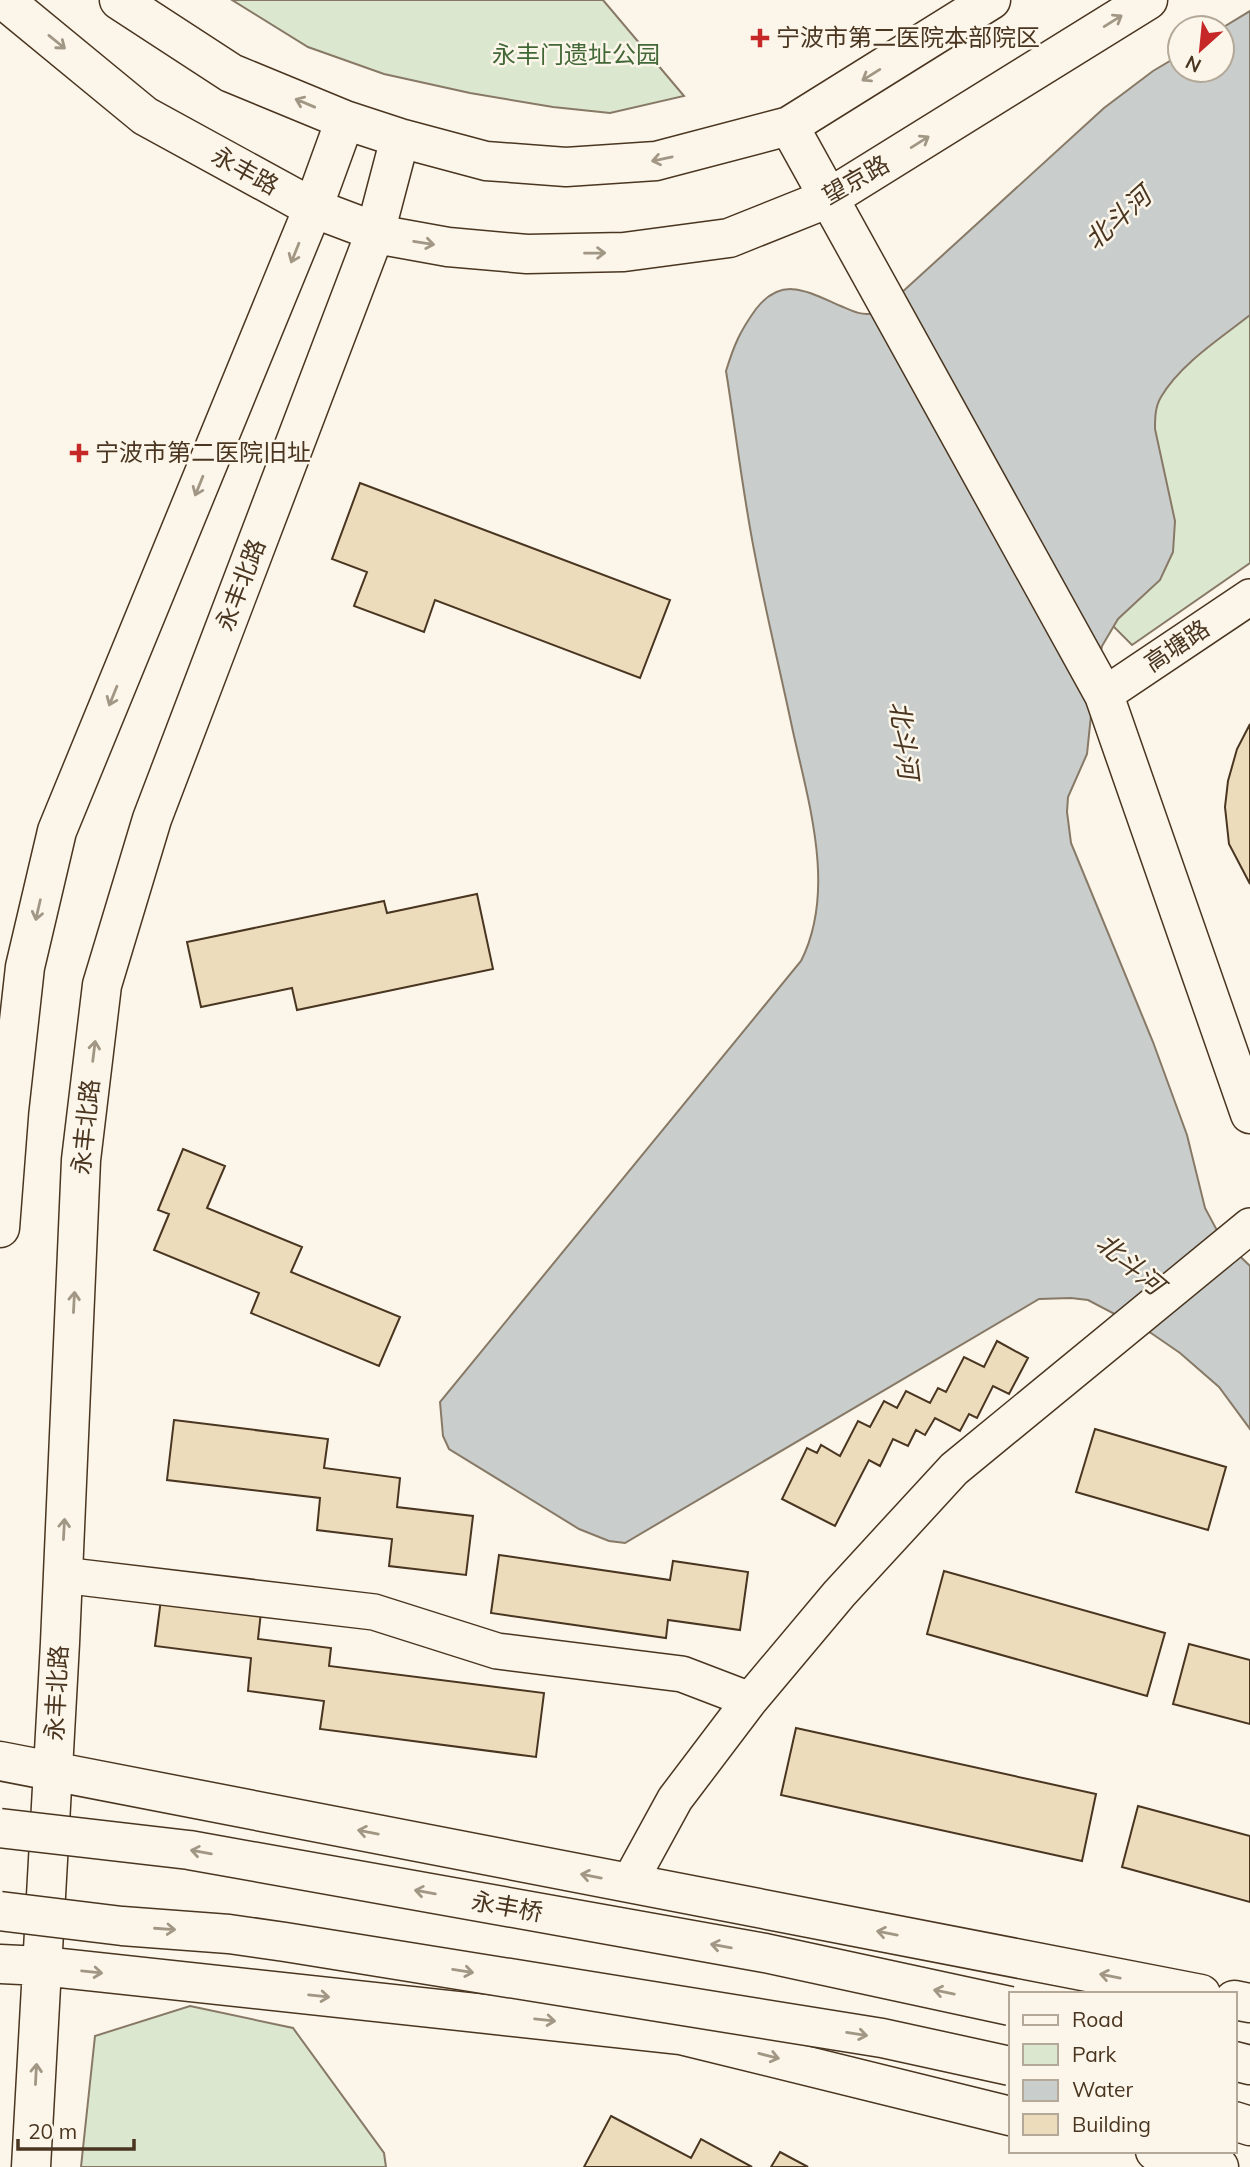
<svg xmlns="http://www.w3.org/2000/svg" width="1250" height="2167" viewBox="0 0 1250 2167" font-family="Mulish,'Noto Sans SC',sans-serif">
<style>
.green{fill:#dce7d0;stroke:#887966;stroke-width:2}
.water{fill:#c9cecd;stroke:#887966;stroke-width:2}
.building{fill:#ecdcbc;stroke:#4a3520;stroke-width:2}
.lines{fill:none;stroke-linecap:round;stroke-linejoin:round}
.street-casing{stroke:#4a3520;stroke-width:38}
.secondary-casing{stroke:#4a3520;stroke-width:41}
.primary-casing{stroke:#4a3520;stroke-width:41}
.street{stroke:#fbf6e9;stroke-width:35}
.secondary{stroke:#fbf6e9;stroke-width:38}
.primary{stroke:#fbf6e9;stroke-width:38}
.primary-bridge-casing{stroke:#4a3520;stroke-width:41;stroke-linecap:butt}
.primary-bridge{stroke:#fbf6e9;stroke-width:38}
.oneway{stroke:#a29684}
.poi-dot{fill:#c62828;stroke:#fbf6e9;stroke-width:2.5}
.labels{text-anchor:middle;stroke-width:5;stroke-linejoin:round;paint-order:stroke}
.poi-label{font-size:24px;fill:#4a3520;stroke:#fbf6e9;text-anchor:start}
.park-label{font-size:24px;fill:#436837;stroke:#fbf6e9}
.street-label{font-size:24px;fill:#4a3520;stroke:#fbf6e9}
.water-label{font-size:26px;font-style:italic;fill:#4a3520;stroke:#fbf6e9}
</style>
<rect width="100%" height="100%" fill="#fbf6e9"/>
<!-- green -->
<path class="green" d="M232 0H603L684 96 610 113 553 107 470 93 384 74 308 47Z
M1250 300V563L1132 645 1109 622 1147 391Z
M190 2006 293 2028 384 2153 386 2167H81L95 2036Z"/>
<!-- water -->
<path class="water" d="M1250 11V315C1221 338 1180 364 1161 397 1155 407 1155 418 1155 429L1175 521 1173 552 1160 580 1118 619 1102 646 1095 677 1087 754 1068 797 1067 812 1071 843 1153 1042 1187 1135 1205 1208 1221 1238 1250 1266V1429L1219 1387 1180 1353 1151 1333 1088 1300 1071 1298 1039 1299 625 1543 609 1541 579 1529 449 1449 443 1436 440 1402 801 961C837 890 808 801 792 727 780 670 766 613 755 555 743 495 736 433 726 371 734 345 740 331 756 309 783 274 810 293 843 307 852 311 862 316 874 313 878 312 883 308 888 305L1104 108 1153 71 1180 55V70H1222V28Z"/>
<!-- building -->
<path class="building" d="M360 483 670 600 640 678 435 600 424 632 354 606 367 572 332 559Z
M1250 724V884L1229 844 1225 807 1228 781 1237 749Z
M477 894 493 969 297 1010 292 988 201 1007 187 942 384 901 387 913Z
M183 1149 225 1166 207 1208 302 1247 291 1272 400 1317 379 1366 251 1313 259 1293 154 1250 169 1214 158 1210Z
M997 1341 1028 1358 1009 1394 993 1386 977 1418 969 1414 960 1431 935 1418 925 1435 916 1430 908 1446 893 1439 880 1466 869 1460 835 1526 782 1499 807 1448 817 1453 821 1445 840 1456 858 1421 870 1427 884 1401 897 1408 906 1391 930 1403 938 1388 946 1392 964 1357 984 1367Z
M174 1420 328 1439 324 1468 400 1478 397 1507 473 1516 466 1575 389 1566 392 1539 317 1530 320 1498 167 1480Z
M1095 1429 1226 1467 1208 1530 1076 1492Z
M499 1555 670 1580 673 1561 748 1572 740 1630 668 1620 666 1638 491 1613Z
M944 1571 1165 1633 1147 1696 927 1634Z
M161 1599 261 1612 258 1639 331 1648 329 1666 544 1693 536 1757 320 1729 324 1701 248 1691 251 1658 155 1646Z
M1189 1644 1250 1660V1724L1173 1704Z
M796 1728 1096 1794 1082 1861 781 1795Z
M1138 1806 1250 1836V1902L1122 1867Z
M611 2116 691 2158 701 2139 752 2167H584Z
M780 2152 808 2167H771Z"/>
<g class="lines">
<!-- street casing -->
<g class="street-casing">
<path id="street" d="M1104 695 1250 597
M62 1575 374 1612 497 1651 682 1674 750 1700
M629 1883 675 1799 750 1700 839 1594 954 1469 1250 1226"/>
</g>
<!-- secondary casing -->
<g class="secondary-casing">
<path id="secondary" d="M4 0 145 116 313 208 387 236 448 247 527 254 624 252 729 238 829 198 1148 0
M119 0 231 73 345 120 400 138 486 161 566 167 656 161 789 126 991 0
M789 126 1104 695 1250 1114
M0 1228 9 1111 25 967 57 831 313 208 345 120
M0 1761 1201 1994
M0 1964 42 1966 681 2035 1010 2116
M1234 2000 1250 2003
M1155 2151 1219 2167
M31 2167 60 1643 81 1160 102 985 152 819 375 233 400 138"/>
</g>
<!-- primary casing -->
<g class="primary-casing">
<path id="primary" d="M1234 2061 1250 2065
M1234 2121 1250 2126"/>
</g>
<!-- street -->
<use href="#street" class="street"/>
<!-- secondary -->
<use href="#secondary" class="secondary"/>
<!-- primary -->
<use href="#primary" class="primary"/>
<!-- primary-bridge casing -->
<g class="primary-bridge-casing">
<path id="primary-bridge" d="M0 1828 189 1850 765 1953 1010 2006
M0 1911 122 1926 229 1934 285 1942 882 2038 1010 2066"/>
</g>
<!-- primary-bridge -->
<use href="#primary-bridge" class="primary-bridge"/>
</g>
<!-- one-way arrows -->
<defs><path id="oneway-shaft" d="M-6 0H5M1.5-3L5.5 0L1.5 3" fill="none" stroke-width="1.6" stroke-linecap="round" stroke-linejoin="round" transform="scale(1.75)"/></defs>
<g class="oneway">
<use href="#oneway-shaft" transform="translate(1113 21) rotate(-32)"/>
<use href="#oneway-shaft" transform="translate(57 42) rotate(39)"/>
<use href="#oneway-shaft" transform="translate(871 75) rotate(148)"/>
<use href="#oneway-shaft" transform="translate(305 103) rotate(-157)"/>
<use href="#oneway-shaft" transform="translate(920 142) rotate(-32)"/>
<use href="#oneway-shaft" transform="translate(662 159) rotate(168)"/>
<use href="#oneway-shaft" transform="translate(424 243) rotate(9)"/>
<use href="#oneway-shaft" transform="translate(295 253) rotate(112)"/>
<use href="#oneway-shaft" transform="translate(595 253) rotate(-1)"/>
<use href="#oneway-shaft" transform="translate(199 486) rotate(112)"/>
<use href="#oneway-shaft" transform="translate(113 696) rotate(112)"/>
<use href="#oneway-shaft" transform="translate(38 910) rotate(103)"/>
<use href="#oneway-shaft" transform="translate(94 1051) rotate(-83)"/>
<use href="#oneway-shaft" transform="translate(74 1302) rotate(-87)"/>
<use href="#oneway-shaft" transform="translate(64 1529) rotate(-87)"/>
<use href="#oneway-shaft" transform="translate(368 1832) rotate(-169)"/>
<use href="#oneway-shaft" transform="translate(201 1852) rotate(-170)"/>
<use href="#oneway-shaft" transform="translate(591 1876) rotate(-169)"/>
<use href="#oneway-shaft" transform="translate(425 1892) rotate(-170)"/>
<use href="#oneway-shaft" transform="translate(165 1929) rotate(4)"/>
<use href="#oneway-shaft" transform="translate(887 1933) rotate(-169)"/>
<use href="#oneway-shaft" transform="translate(721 1946) rotate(-170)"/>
<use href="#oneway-shaft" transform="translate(463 1971) rotate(9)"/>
<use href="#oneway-shaft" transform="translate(92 1972) rotate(6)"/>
<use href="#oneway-shaft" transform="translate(1110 1976) rotate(-169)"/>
<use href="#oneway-shaft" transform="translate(944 1992) rotate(-168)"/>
<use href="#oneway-shaft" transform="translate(319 1996) rotate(6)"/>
<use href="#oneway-shaft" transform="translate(545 2020) rotate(6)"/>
<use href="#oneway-shaft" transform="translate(857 2034) rotate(9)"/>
<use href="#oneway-shaft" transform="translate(769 2056) rotate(14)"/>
<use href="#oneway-shaft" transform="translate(36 2074) rotate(-87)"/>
</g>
<!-- markers -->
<g class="poi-dot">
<path d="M756.5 27.5h7v7h7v7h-7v7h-7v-7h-7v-7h7z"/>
<path d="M75.5 442.5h7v7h7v7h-7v7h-7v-7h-7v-7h7z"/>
</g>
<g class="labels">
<!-- poi labels -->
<g class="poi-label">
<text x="776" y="46">宁波市第二医院本部院区</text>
<text x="95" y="461">宁波市第二医院旧址</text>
</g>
<!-- park labels -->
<g class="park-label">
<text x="576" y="63">永丰门遗址公园</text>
</g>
<!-- street labels -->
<g class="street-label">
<text transform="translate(245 171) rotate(29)" y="8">永丰路</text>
<text transform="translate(856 180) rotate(-30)" y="8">望京路</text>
<text transform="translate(241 585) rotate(-69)" y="8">永丰北路</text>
<text transform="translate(1177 646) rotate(-34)" y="8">高塘路</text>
<text transform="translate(86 1127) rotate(-84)" y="8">永丰北路</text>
<text transform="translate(57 1693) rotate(-87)" y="8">永丰北路</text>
<text transform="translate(507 1907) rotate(10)" y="8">永丰桥</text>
</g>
<!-- water labels -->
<g class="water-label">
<text transform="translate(1118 218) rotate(-42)" y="9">北斗河</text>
<text transform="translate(904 740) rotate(83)" y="9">北斗河</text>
<text transform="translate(1130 1264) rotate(40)" y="9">北斗河</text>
</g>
</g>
<!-- legend -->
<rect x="1009" y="1992" width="228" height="161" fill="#fbf6e9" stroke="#b4a999" stroke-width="2"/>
<rect x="1023" y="2015" width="35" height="10" fill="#fbf6e9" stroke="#b4a999" stroke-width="2"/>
<text x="1072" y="2027" font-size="21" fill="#4a3520">Road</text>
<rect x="1023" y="2044" width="35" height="21" fill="#dce7d0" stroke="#b4a999" stroke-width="2"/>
<text x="1072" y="2062" font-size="21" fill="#4a3520">Park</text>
<rect x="1023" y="2080" width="35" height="21" fill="#c9cecd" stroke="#b4a999" stroke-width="2"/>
<text x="1072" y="2097" font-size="21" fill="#4a3520">Water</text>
<rect x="1023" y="2114" width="35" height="21" fill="#ecdcbc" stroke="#b4a999" stroke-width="2"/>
<text x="1072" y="2132" font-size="21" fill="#4a3520">Building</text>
<!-- north arrow -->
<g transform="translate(1201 49) rotate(207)"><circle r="33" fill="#fbf6e9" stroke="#b4a999" stroke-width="2"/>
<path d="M0-5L12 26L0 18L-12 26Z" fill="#c62828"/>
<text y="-10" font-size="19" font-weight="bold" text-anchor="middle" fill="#4a3520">N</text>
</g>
<!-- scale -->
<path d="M18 2139v10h116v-10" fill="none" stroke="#4a3520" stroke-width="3.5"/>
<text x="28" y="2139" font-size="21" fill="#4a3520" stroke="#fbf6e9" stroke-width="5" paint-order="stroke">20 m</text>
</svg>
